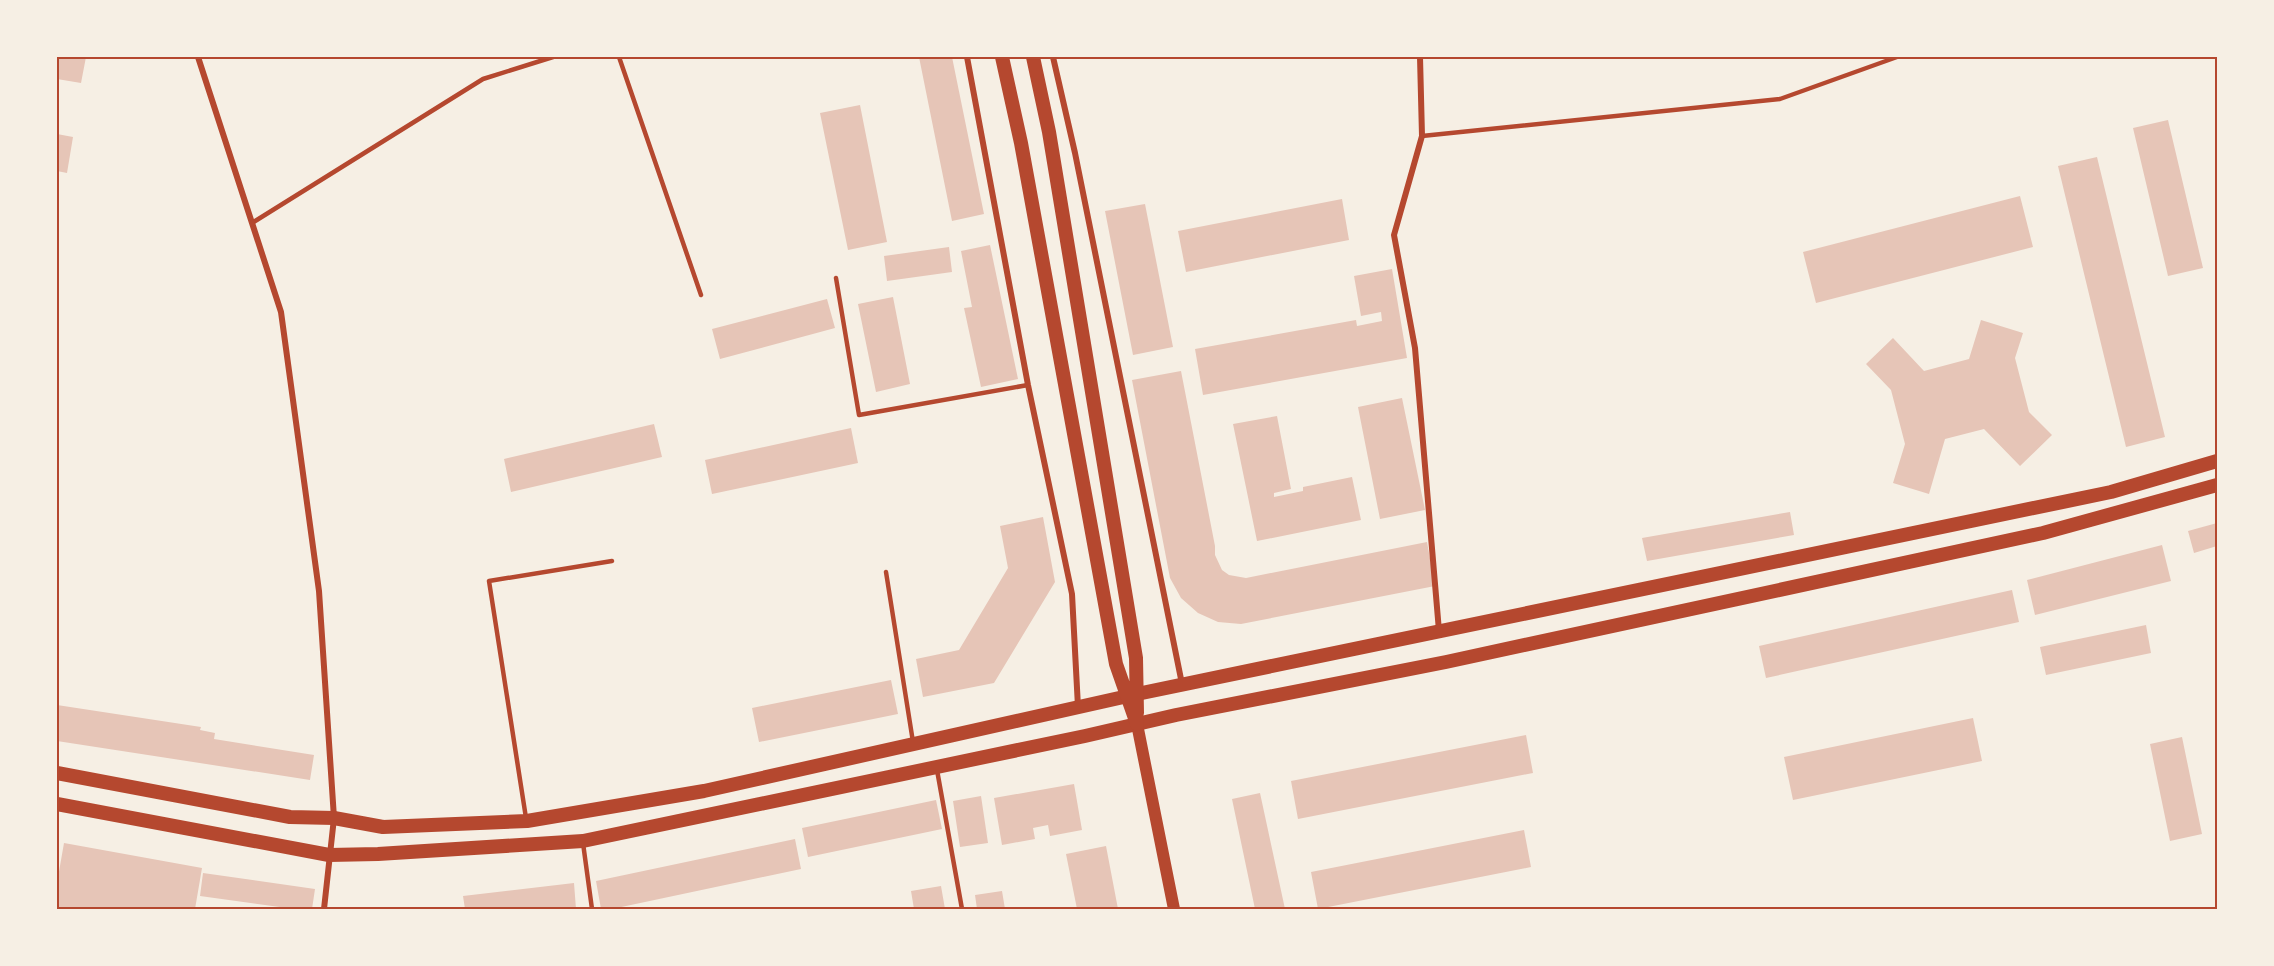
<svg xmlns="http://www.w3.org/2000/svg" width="2274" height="966" viewBox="0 0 2274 966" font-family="Quicksand,sans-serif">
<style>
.building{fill:#e6c5b7}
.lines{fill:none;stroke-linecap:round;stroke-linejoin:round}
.service{stroke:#b5482f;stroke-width:4.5}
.minor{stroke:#b5482f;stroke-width:6}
.secondary{stroke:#b5482f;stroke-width:12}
.primary{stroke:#b5482f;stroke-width:14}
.trunk{stroke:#b5482f;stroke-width:14}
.neatline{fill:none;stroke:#b5482f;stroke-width:2}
</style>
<rect width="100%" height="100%" fill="#f6efe4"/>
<!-- building -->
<path class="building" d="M57 57H86L81 83 57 79Z
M919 57H952L984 214 952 221Z
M860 105 887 242 848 250 820 113Z
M2168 120 2203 268 2168 276 2133 128Z
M57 134 73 137 67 173 57 171Z
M2097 157 2165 437 2126 447 2058 166Z
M2020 196 2033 247 1816 303 1803 252Z
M1342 199 1349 240 1186 272 1178 231Z
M1145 204 1173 347 1133 355 1105 211Z
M990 245 1018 379 981 387 964 308 972 307 961 251Z
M949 247 952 272 887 281 884 256Z
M1392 269 1407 358 1203 395 1195 349 1356 320 1357 326 1382 321 1381 312 1361 316 1354 276Z
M893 297 910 384 876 392 858 304Z
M827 299 835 328 720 359 712 329Z
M1981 320 2023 333 2015 358 2029 412 2052 435 2020 466 1984 429 1945 439 1929 494 1893 483 1905 444 1891 390 1866 364 1893 338 1924 371 1969 359Z
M1181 371 1215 546V555L1222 570 1229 575 1246 578 1427 542 1435 586 1241 624 1218 622 1198 613 1181 598 1170 578 1132 380Z
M1402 398 1425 510 1380 519 1358 407Z
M1277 416 1291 489 1274 493V497L1303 491V487L1352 477 1361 520 1257 541 1233 424Z
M654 424 662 457 511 492 504 459Z
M851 428 858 463 712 494 705 460Z
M1790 512 1794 535 1647 561 1642 538Z
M1043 517 1055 582 994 683 923 697 916 659 959 650 1008 568 1000 526Z
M2217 523V546L2194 553 2188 531Z
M2162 545 2171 581 2035 615 2027 580Z
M2012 590 2019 622 1766 678 1759 646Z
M2146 625 2151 653 2046 675 2040 647Z
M891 680 898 714 759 742 752 708Z
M57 705 201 727 200 730 215 733 214 739 314 755 310 780 57 741Z
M1973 718 1982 761 1793 800 1784 757Z
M1526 735 1533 773 1298 819 1291 781Z
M2182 737 2202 834 2170 841 2150 744Z
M1074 784 1082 830 1050 836 1048 825 1033 828 1035 839 1002 845 994 798Z
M1260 793 1285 909H1255L1232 799Z
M981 796 988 843 960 847 953 801Z
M936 800 942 829 808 857 802 828Z
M1524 830 1531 867 1318 909 1311 872Z
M795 839 801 869 612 909H601L596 881Z
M64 843 202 868 195 909H57V883Z
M1106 846 1118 909H1077L1066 854Z
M203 873 315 889 312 909H294L200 896Z
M574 883 576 909H465L463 896Z
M941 886 945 909H914L911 891Z
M1002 891 1005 909H977L975 895Z"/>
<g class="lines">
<!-- service -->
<path class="service" d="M619 57 701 295
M1422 136 1780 99 1897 57
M252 223 483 79 553 57
M836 278 859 415 1028 385
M886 572 913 742
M937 770 962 909
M526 818 489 581 612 561
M583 843 592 909"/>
<!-- minor -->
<path class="minor" d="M198 57 281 312 319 591 334 818 324 909
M967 57 1028 385 1072 594 1078 707
M1053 57 1075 153 1182 684
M1420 57 1422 136 1394 235 1415 348 1439 631"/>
<!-- secondary -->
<path class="secondary" d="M1137 724 1174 909"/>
<!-- primary -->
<path class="primary" d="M57 773 290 817 334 818 383 827 527 821 704 791 1137 694 2111 492 2217 461
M57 804 329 855 378 854 583 841 1085 736 1176 715 1446 662 2043 533 2217 485"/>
<!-- trunk -->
<path class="trunk" d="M1002 57 1021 143 1116 664 1137 724
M1033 57 1049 132 1136 658 1137 713"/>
</g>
<!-- border -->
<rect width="2274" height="966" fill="none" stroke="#f6efe4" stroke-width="117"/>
<rect x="58" y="58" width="2158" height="850" class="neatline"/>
</svg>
